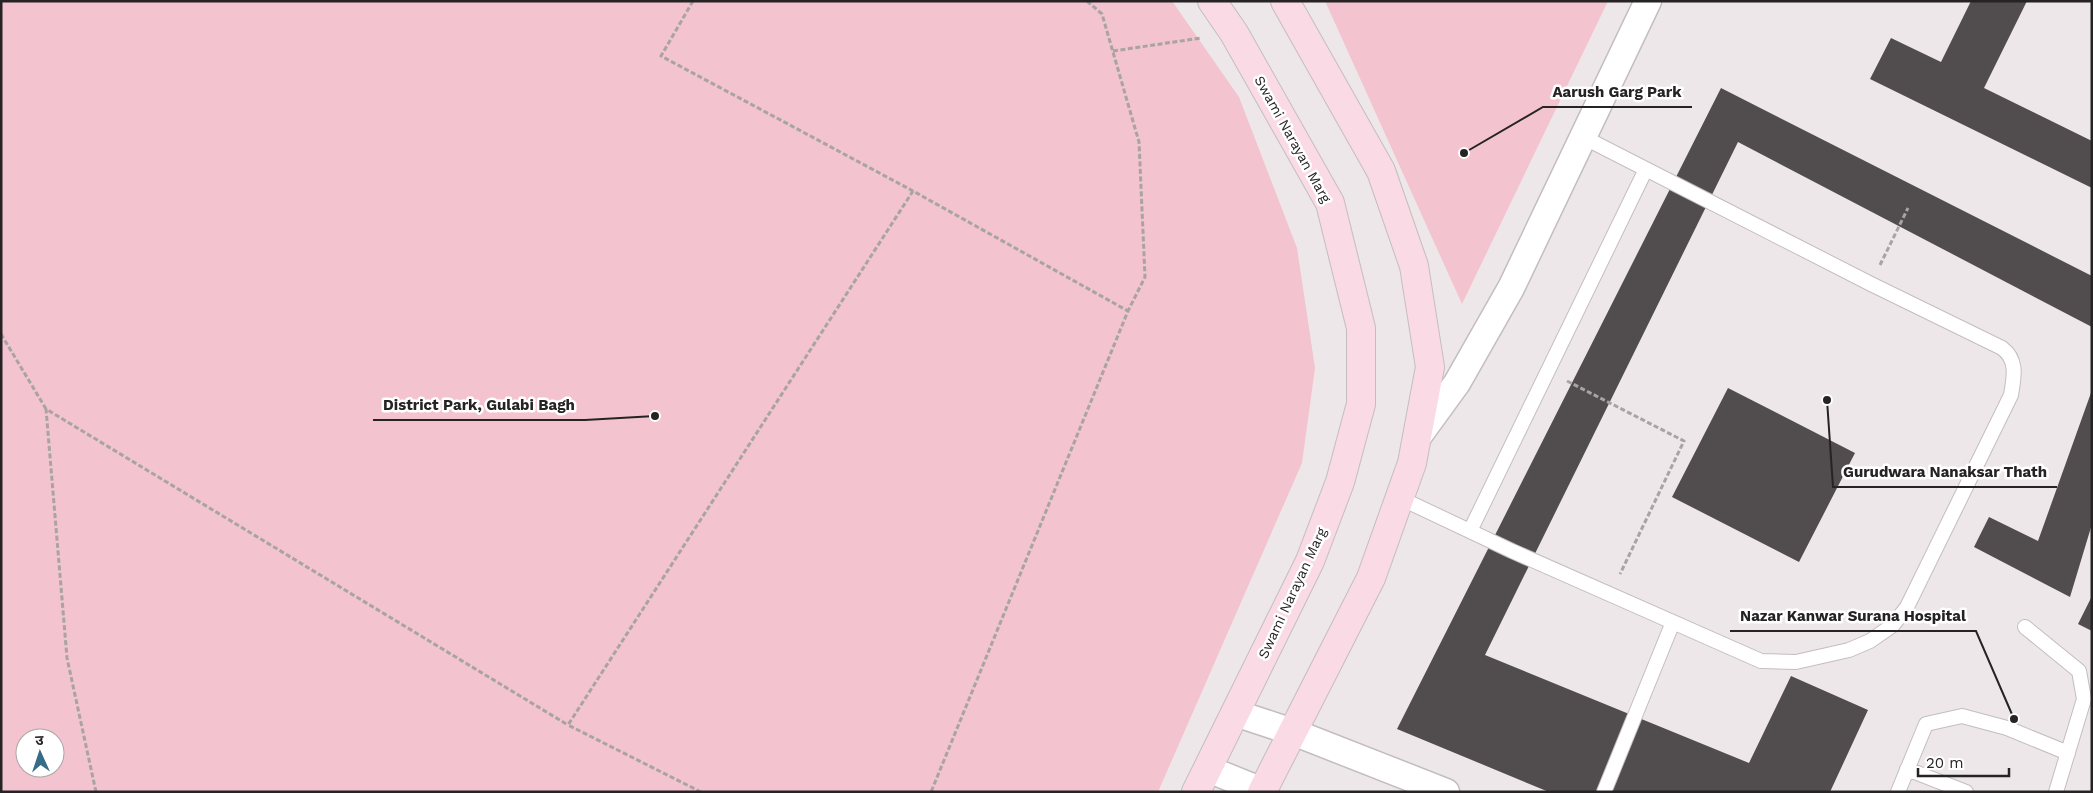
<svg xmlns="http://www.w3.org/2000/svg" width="2093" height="793" viewBox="0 0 2093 793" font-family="'Work Sans','Noto Sans Devanagari',sans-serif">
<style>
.green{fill:#f3c3cf;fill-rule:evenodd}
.building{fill:#514c4d}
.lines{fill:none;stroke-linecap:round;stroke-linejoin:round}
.lane-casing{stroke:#c4bdbf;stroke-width:16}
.street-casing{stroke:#c4bdbf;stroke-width:29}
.secondary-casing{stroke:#c4bdbf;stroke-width:30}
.path{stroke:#a8a3a4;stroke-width:3;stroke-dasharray:5 2.5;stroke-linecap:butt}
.lane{stroke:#fff;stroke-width:14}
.street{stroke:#fff;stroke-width:26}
.secondary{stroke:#fadae4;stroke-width:28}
.labels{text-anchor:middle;stroke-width:5;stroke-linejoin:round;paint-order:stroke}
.street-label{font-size:14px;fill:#262324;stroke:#fff}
.leader{fill:none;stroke:#262324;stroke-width:2}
.callout-dot{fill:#262324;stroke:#fff;stroke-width:2}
.callout-label{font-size:15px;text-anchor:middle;font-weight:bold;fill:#262324;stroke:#fff;stroke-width:5;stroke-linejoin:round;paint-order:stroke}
</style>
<rect width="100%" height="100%" fill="#eee7e9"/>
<!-- green -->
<path class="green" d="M1 1H1172L1239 97 1297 248 1315 368 1302 463 1158 792H1ZM25 738H55V768H25Z
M1325 1H1608L1462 304Z"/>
<!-- building -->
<path class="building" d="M1971 1H2027L1984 88 2092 141V188L1870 79 1891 38 1941 62Z
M1721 88 2092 276V327L1738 142 1485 655 1749 763 1791 676 1868 710 1830 792H1549L1397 729Z
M1728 388 1855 453 1799 562 1672 497Z
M2092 390V524L2070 597 1974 547 1989 517 2038 541Z
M2092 596V631L2078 624Z"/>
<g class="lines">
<!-- lane casing -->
<g class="lane-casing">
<path id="lane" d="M1400 498 1512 551 1761 661 1796 662 1849 650 1870 641 1893 625 1907 607 2011 395C2014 377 2018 360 2002 348L1871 284 1583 137
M1470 531 1646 169
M2025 627 2079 671 2084 699 2056 792
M1907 769 1966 792
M1604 792 1673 622
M1898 792 1926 724 1962 716 2007 728 2068 753"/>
</g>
<!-- street casing -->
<g class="street-casing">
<path id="street" d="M1417 438 1457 383 1511 288 1648 1
M1235 713 1293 732 1446 792
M1208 769 1265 792"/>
</g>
<!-- secondary casing -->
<g class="secondary-casing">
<path id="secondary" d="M1196 792 1310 561 1340 482 1361 404V328L1330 203 1234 33 1212 1
M1262 792 1371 578 1412 463 1430 367 1414 266 1381 171 1285 1"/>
</g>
<!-- path -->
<path class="path" d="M693 1 661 56 913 191
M1087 1 1102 14 1139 142 1145 277 1128 311
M1113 51 1201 38
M1880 265 1908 208
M1 334 46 409
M1567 381 1684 441 1620 574
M96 792 67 658 46 409 568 725
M701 792 568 725 913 191 1128 311 931 792"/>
<!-- lane -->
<use href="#lane" class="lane"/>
<!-- street -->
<use href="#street" class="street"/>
<!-- secondary -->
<use href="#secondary" class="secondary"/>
</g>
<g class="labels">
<!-- street labels -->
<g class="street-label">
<text transform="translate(1293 139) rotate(61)" y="5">Swami Narayan Marg</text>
<text transform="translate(1292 593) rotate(-65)" y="5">Swami Narayan Marg</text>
</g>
</g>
<!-- callouts -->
<path class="leader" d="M1464 153L1543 107H1692M655 416L585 420H373M1827 400L1833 487H2057M2014 719L1976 631H1730"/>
<g class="callout-dot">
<circle cx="1464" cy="153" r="5"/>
<circle cx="655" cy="416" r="5"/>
<circle cx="1827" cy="400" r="5"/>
<circle cx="2014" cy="719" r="5"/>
</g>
<g class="callout-label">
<text x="1617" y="97">Aarush Garg Park</text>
<text x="479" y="410">District Park, Gulabi Bagh</text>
<text x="1945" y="477">Gurudwara Nanaksar Thath</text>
<text x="1853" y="621">Nazar Kanwar Surana Hospital</text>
</g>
<!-- border -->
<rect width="2093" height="793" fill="none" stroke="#262324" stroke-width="5"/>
<!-- north arrow -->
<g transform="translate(40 753) rotate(357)"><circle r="24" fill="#ffffff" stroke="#a8a7a7"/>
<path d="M0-4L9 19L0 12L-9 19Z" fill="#356c87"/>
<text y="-8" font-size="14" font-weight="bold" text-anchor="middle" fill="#262324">उ</text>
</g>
<!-- scale -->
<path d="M1918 768v8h91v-8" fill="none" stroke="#262324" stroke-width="2.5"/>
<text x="1926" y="768" font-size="15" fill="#262324" stroke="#ffffff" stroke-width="4" paint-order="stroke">20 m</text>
</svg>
